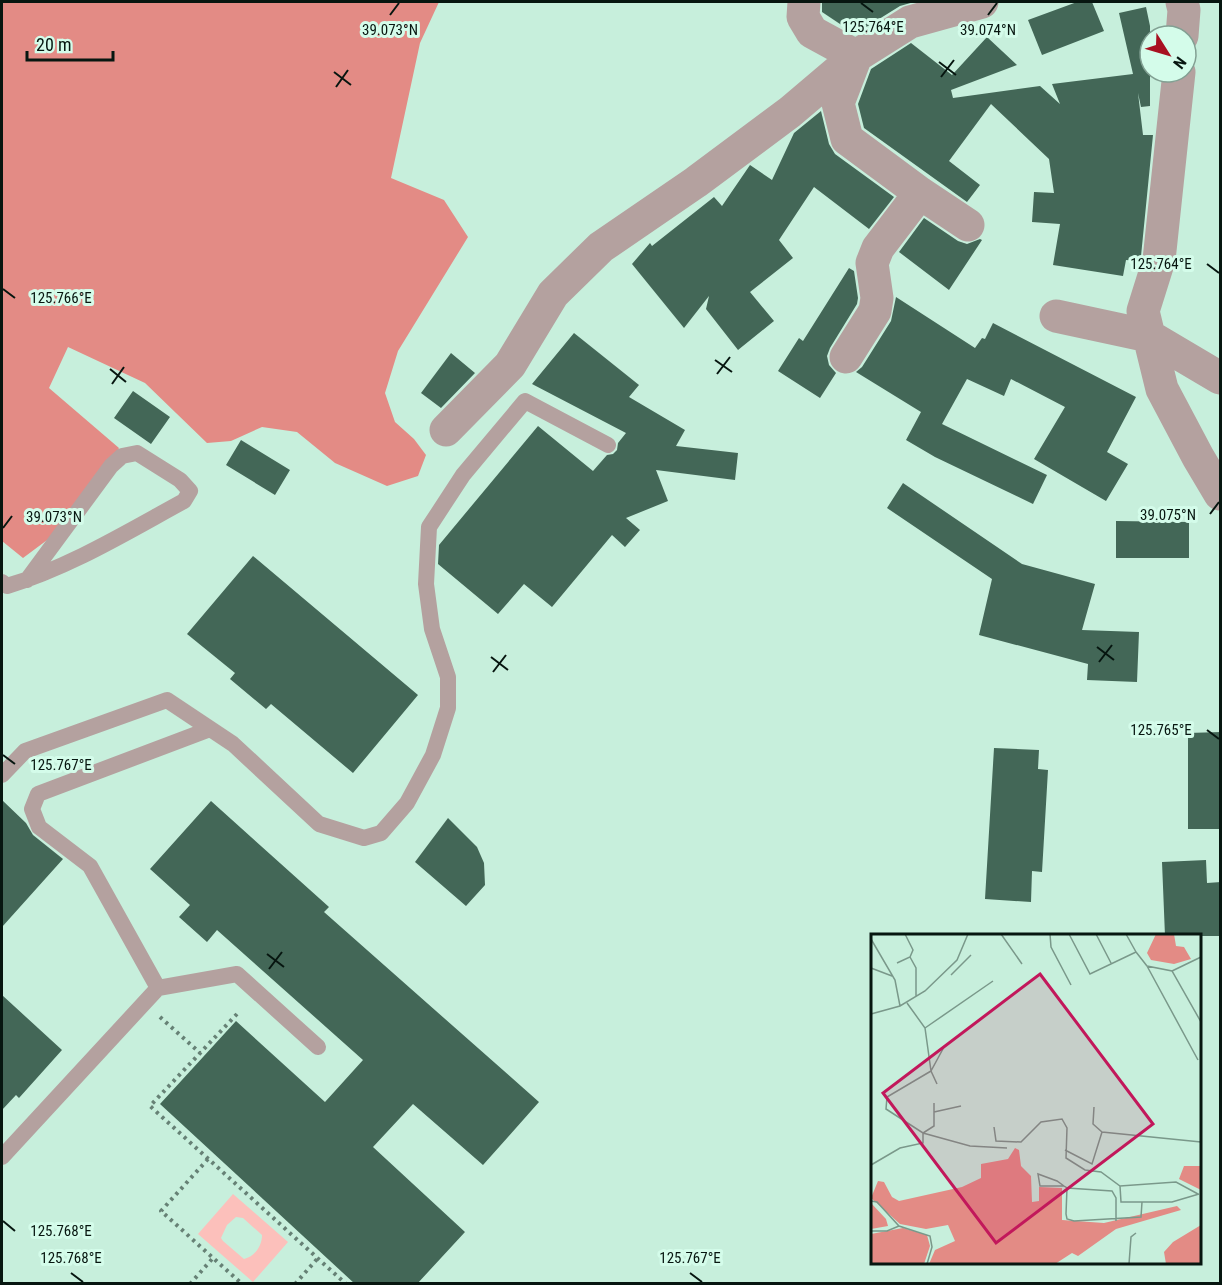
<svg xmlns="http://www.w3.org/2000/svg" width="1222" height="1285" viewBox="0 0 1222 1285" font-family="'Roboto Condensed',sans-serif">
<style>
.green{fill:#fcc0bb;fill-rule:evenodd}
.forest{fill:#e38b85}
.building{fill:#436757}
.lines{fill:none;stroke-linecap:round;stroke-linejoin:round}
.path{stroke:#668175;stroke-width:4;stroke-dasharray:3 4.5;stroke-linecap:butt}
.service{stroke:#b4a19f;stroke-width:16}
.minor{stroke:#b4a19f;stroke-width:33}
.ticks{fill:none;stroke:#071610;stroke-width:2}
.inset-road{fill:none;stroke:#7a988a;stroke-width:1.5}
.view{fill:#c2185b;fill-opacity:0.15;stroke:#c2185b;stroke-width:3}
.inset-edge{fill:none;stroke:#071610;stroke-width:3}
.ticks-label{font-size:15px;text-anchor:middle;fill:#071610;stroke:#d4fcea;stroke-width:6;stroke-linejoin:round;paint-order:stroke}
</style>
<rect width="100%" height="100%" fill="#c7efdc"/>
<!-- green -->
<path class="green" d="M233 1194 288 1242 253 1282 198 1234ZM236 1217 243 1218 262 1235C262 1246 255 1256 244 1259L223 1241 221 1238 227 1225Z"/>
<!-- forest -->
<path class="forest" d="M2 2H439L420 43 391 178 444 200 468 237 398 351 385 393 395 422 414 439 426 455 418 476 387 486 335 463 297 432 262 427 231 441 207 443 145 383 68 347 49 388 119 448 78 517 23 558 2 541Z"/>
<!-- building -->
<path class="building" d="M822 2H914L900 6 855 34 822 12Z
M1077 2H1092L1104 31 1042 55 1028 20Z
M1146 7 1150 26V106L1141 107 1138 93 1143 135H1153L1141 256 1139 261 1126 260 1123 276 1053 265 1060 224 1032 222 1034 192 1054 193 1049 159 991 104 949 161 980 185 967 202 864 128 858 104 871 69 911 43 952 75 987 37 1017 65 951 90 953 98 1040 86 1060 104 1052 84 1133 74 1119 13Z
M821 111 829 144 835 154 894 197 869 229 814 187 779 240 793 258 750 292 774 321 738 350 706 309 709 296 684 328 632 264 650 243 652 246 714 197 722 206 750 165 772 180 794 133Z
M924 218 958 241 967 244 980 239 982 240 949 290 899 252Z
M849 268 854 271 858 298 857 304 830 348 827 356 829 365 836 373 820 398 778 371 799 338 803 341Z
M896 297 975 348 982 338 985 339 993 323 1136 397 1107 452 1128 464 1106 501 1034 459 1065 407 1011 379 1004 396 967 379 942 424 1047 475 1033 504 935 457 906 440 921 412 856 372 862 367 891 321Z
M574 333 639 385 629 397 685 430 676 446 738 453 735 480 656 470 668 501 626 518 640 530 625 547 612 535 552 607 524 584 498 614 438 564 439 545 538 426 593 471 607 455 613 454 617 450 618 443 626 433 532 384Z
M451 353 475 373 441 408 421 393Z
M133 391 170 417 151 444 114 418Z
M241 440 290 470 275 495 226 465Z
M903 483 1022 564 1095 584 1082 630 1139 632 1137 682 1087 680 1088 664 979 635 992 579 887 508Z
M1116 521 1189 522V558H1116Z
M253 556 418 695 353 773 271 704 266 709 230 679 235 673 187 634Z
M1221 732V829H1188V733Z
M994 748 1039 750 1038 769 1048 770 1042 872 1032 871 1031 902 985 899Z
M2 800 26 823 33 835 63 859 2 927Z
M211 801 329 907 324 912 539 1102 483 1165 413 1104 373 1147 465 1232 417 1284H355L160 1104 236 1021 325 1102 363 1060 217 930 207 942 179 917 190 905 150 869Z
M448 818 477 847 484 863 485 885 466 906 415 862Z
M1206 860 1207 883 1221 882V936H1165L1162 862Z
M2 995 62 1050 19 1098 16 1095 2 1110Z"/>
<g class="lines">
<!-- path -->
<path class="path" d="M237 1014 150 1106 346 1284
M160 1017 200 1053
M208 1159 161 1211 242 1284
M190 1284 213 1258
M295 1284 318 1258"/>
<!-- service -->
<path class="service" d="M2 582 7 586C70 567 127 532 184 501L190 491 180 480 137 453 122 456 111 466 27 580
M2 775 25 751 167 700 233 744 319 824 364 838 381 833 407 803 433 755 448 708V677L432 629 426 584 429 527 463 475 525 401 608 445
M158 988 90 866 39 827 32 809 38 794 210 729
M2 1157 158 988 237 974 318 1047"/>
<!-- minor -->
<path class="minor" d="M804 2 803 17 812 32 856 56 838 103 847 139 920 193 968 225
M1182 2 1184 10 1182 36
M1179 72 1159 260 1143 311 1149 336 1220 378
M1056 316 1149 336 1162 389 1198 457 1220 494
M846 357 875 311 877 298 872 263 878 248 920 193
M446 430 510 365 553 294 601 247 696 182 790 112 856 56 910 22 982 2"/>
</g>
<!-- ticks -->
<path class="ticks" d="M861 3 873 12M390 15 399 3M988 15 997 3M939 62 956 75M334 72 351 85M941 77 954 60M336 87 348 70M1207 264 1219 273M3 289 15 298M715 360 732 372M110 369 126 382M717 374 730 357M112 384 124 367M1210 514 1219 502M3 528 12 516M1097 647 1114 660M491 657 508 670M1099 662 1112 645M493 672 506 655M1207 730 1219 739M3 755 15 764M267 954 284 967M269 969 282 952M3 1221 15 1231M71 1273 83 1282M690 1273 702 1282"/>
<!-- overview -->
<g transform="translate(871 934)">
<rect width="330" height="330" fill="#c7efdc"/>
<path d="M285 0H303L305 12 313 13 320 25 303 30 280 26 276 19ZM144 214 148 216 150 232 160 242 161 268 168 267V253L191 254V286L233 289 306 272 310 276 245 295 207 322 201 319 184 330H58L64 316 84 307 77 291 55 295 29 290 0 264 7 247 13 248 21 263 28 267 91 253 110 244V230L137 225ZM313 232H330V256L308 245ZM0 269 15 285 17 292 0 295ZM330 291V330H295L293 318 302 308ZM32 294 56 301 59 312 53 330H0V300Z" fill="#e38b85"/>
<path class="inset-road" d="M130 0 151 30M179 0 180 13 200 51M198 0 219 40 265 18 276 32 301 37 330 88M225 0 240 29M255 0 265 18M0 5 24 46 29 72M39 23 45 34V63M26 29 39 23 42 16 34 0M276 32 327 126M0 34 21 42M301 37 330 23M80 41 100 21M36 69 54 94 60 137 16 163 15 175 52 199 99 212 136 214M0 80 29 72 54 57 86 26 97 0M54 94 122 47M66 150 60 137 73 113M223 173 222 190 231 198 330 208M63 178 90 172M123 193 125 207 150 208 170 188 191 185 196 194 195 224 214 236 230 238 249 252 305 248 327 260M194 216 221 230 231 198M0 231 29 214 52 209V199L63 192V169M193 252H169L167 240 186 247 193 252 196 254 195 280 196 285 203 287 270 283 271 268M249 252 250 268H301L328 260M196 254 241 257 245 264V287M0 267 6 268 28 292 59 302 61 313 56 330M0 297H16L28 292M258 330 260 303 265 299"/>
<path class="view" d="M169 40 282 190 125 309 12 159Z"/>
<rect width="330" height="330" class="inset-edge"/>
</g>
<g class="ticks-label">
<text x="873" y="32">125.764°E</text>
<text x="390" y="35">39.073°N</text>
<text x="988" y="35">39.074°N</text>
<text x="1161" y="269">125.764°E</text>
<text x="61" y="303">125.766°E</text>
<text x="1168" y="520">39.075°N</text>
<text x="54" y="522">39.073°N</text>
<text x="1161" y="735">125.765°E</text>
<text x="61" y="770">125.767°E</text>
<text x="61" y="1236">125.768°E</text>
<text x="71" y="1263">125.768°E</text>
<text x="690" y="1263">125.767°E</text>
</g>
<!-- border -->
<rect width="1222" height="1285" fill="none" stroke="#071610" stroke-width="6"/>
<!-- north arrow -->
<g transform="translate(1168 54) rotate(127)"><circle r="28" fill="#d4fcea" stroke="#82a093" stroke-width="1.5"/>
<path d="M0-4.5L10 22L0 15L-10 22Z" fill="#a81121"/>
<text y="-9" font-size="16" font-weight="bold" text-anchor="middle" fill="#071610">N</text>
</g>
<!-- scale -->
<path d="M27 51v9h86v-9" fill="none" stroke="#071610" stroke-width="3"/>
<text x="36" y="51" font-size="18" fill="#071610" stroke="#d4fcea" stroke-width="4.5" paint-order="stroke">20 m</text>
</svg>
